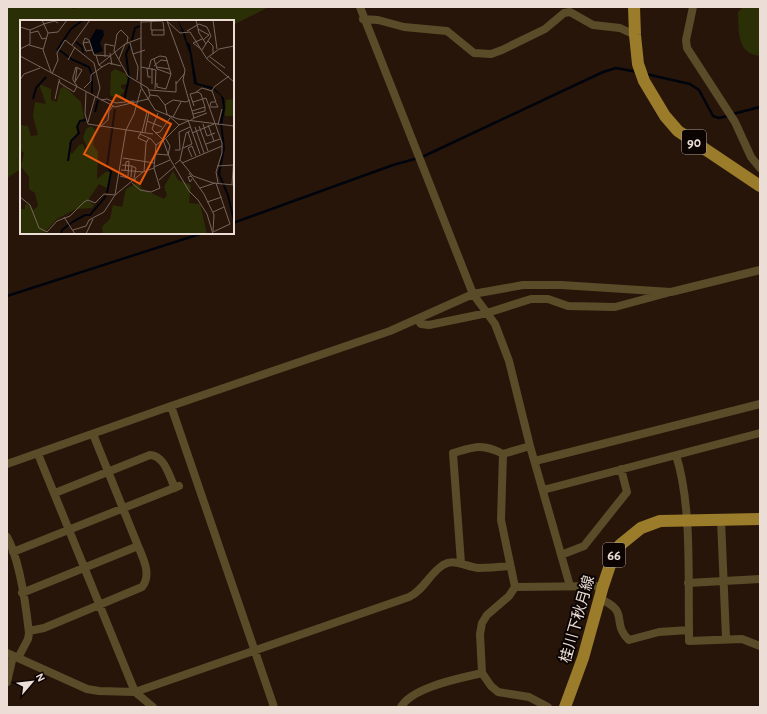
<svg xmlns="http://www.w3.org/2000/svg" width="767" height="714" viewBox="0 0 767 714" font-family="'Alegreya Sans','Noto Sans JP',sans-serif">
<style>
.green{fill:#2a2f06}
.lines{fill:none;stroke-linecap:round;stroke-linejoin:round}
.stream{stroke:#00040c;stroke-width:2.5}
.minor{stroke:#5a4c28;stroke-width:8}
.primary{stroke:#9a7c2b;stroke-width:12}
.labels{text-anchor:middle;stroke-width:4;stroke-linejoin:round;paint-order:stroke}
.shield{fill:#0b0402;stroke:#a89d96;stroke-width:1}
.shield-label{font-size:14px;font-weight:bold;fill:#ecded6}
.street-label{font-size:15px;fill:#ecded6;stroke:#0b0402}
.inset-river{fill:none;stroke:#00040c;stroke-width:2}
.inset-road{fill:none;stroke:#76655c;stroke-width:1}
.view{fill:#e8590c;fill-opacity:0.15;stroke:#e8590c;stroke-width:2}
.inset-edge{fill:none;stroke:#ecded6;stroke-width:2}
</style>
<rect width="100%" height="100%" fill="#28150a"/>
<!-- green -->
<path class="green" d="M7 7H70L74 9 77 7H269L233 25V21H21V169L7 178Z
M743 7H760V56C736 54 739 30 738 12Z"/>
<g class="lines">
<!-- stream -->
<path class="stream" d="M646 74 690 84 699 90 713 116 719 118 728 116
M733 114 760 107
M233 223 393 165 422 157 603 72 616 68 637 72
M7 296 203 233"/>
<!-- minor -->
<path class="minor" d="M360 7 473 294 495 324 509 361 530 446 570 586
M693 7 686 40 687 48 735 122 751 157 760 168
M363 19 378 20 404 27 447 31 474 53 491 54 502 50 545 29 564 13 570 12 593 25 620 28 635 35
M417 319 421 324 429 325 487 313 531 299H548L568 306 615 307 667 293
M171 406 274 707
M530 446 503 454 501 520 515 587 509 596 487 615 482 623 480 634 482 673 491 686 498 692 529 697 548 707
M38 454 135 692 153 707
M676 455C692 505 688 577 689 630
M535 461 760 404
M7 464 171 406 390 331 473 294 523 285H561L671 292 760 270
M543 490 760 433
M55 493 150 455C165 456 169 476 175 488
M721 520 726 638
M7 537C20 560 26 606 29 633L28 639 18 658
M13 552 179 486
M561 555 584 546 627 492 621 469
M461 563 453 453C474 447 482 443 503 454
M688 583 760 579
M515 587 603 586
M22 593 138 546 93 434
M600 599C631 612 610 622 629 640L659 632 689 630V641L742 639 760 646
M29 631 44 628 142 587C152 575 143 558 138 546
M7 653 87 689 99 691 135 692 409 597C424 590 429 574 443 565 455 558 466 567 479 568 489 568 500 567 510 566
M7 682 13 656
M401 707C412 687 461 678 482 673"/>
<!-- primary -->
<path class="primary" d="M634 7 635 35 638 64 644 81 665 116 678 131 760 186
M565 707 583 658 603 586 611 562 620 545 641 528 660 521 760 519"/>
</g>
<g class="labels">
<!-- shield labels -->
<g class="shield">
<rect x="682" y="130" width="24" height="24" rx="3"/>
<rect x="603" y="543" width="22" height="24" rx="3"/>
</g>
<g class="shield-label">
<text x="694" y="147">90</text>
<text x="614" y="560">66</text>
</g>
<!-- street labels -->
<g class="street-label">
<text transform="translate(577 619) rotate(-74)" y="5">桂川下秋月線</text>
</g>
</g>
<!-- overview -->
<g transform="translate(20 20)">
<rect width="214" height="214" fill="#28150a"/>
<path d="M95 49 106 54 108 60 107 64 101 65V68L105 70 98 79 90 75 91 52ZM19 64 31 69V80L37 82 40 69 44 66 61 82 64 98 57 108V116L49 123V130L52 134 59 125 63 124 65 130 68 129 63 118 66 109 71 106 76 111 73 125 78 132 77 159 86 152H90V155L87 168 79 164 68 180 74 185 72 188 56 189 37 199 23 214H0V189H5V185L7 184 14 190 18 186 15 173 9 169V157L1 146 4 133 0 130V105L8 106 11 116 18 115 13 96 15 82 26 84ZM214 79V96H205L206 80ZM153 151 158 160 171 165 169 183 180 184 187 214H83L82 207 90 199 93 185 102 187 106 169 119 162 121 168 144 179 147 175 144 167Z" fill="#2a2f06"/>
<path d="M158 0 165 13 167 22 170 24 177 63 193 67 204 78 205 88 202 105 199 104 203 87 201 76 194 70 174 64 170 35ZM76 9 83 10 84 15 80 23 83 31 74 34 70 20Z" fill="#00040c"/>
<path class="inset-river" d="M112 20 115 8 120 6M56 22 62 27 63 33M37 30 51 9 63 0M39 30 53 40 69 47 72 55V73M13 79 16 68 26 57M104 81 109 58 106 34 110 25M75 92 78 80M201 103 204 128 199 154 208 175 214 201M48 141 51 121 59 113 57 107 60 101 66 100M87 173 91 152 87 146 95 89M41 214 42 210 54 201 65 195H70L86 176"/>
<path class="inset-road" d="M22 0 28 13 23 30 31 52M121 0V67L135 90 158 99 214 106M176 0 179 13 186 24M193 0 197 29M147 1 165 50 163 60 174 98 171 100M121 2 143 1M131 2V10H144L143 2M148 2 160 13 170 12 187 39 214 62M23 4 35 1 38 3M0 7 10 10 24 4M178 9 189 15 183 20M132 10V15H144V10M167 11 179 4 187 7 191 16 182 30M10 13 18 11 22 19 26 18M28 13 38 12 47 0M188 21 193 26V34M69 22 63 23 64 26 66 31 72 30M63 23 65 18 69 20 74 35 90 36M107 23 108 17 101 10 97 14 94 31 108 56 128 68 130 75 128 80M110 23 113 34 125 30M9 25 23 29M52 25 70 0M0 29 10 24V10M181 29 173 23 182 19M90 33 92 45M113 34 118 47 117 60M76 35 79 45 82 47M0 36 95 87 128 79M85 37V24L94 26M190 37 205 48M187 38 199 29 214 26M99 39 105 24M134 39 137 49 151 54M48 40 55 27M79 45 105 24 121 18M134 46 141 40 148 41M121 47 136 50 135 69M137 47 149 49M127 48 128 57H131M129 48 131 40 140 36 146 37 151 54M32 54 38 40 37 33 45 20 74 43 80 68 77 78M39 59 40 63 54 72 57 66 53 60V57L56 47 62 50 55 62M0 60 4 54 20 48M55 62 57 48M137 63V67L146 69 151 54M132 64V48M156 64 165 53M64 68 71 61V55L82 47 89 43 101 46M129 70 156 72V61M66 72 65 94 68 104 133 114M176 72 182 68 192 71M130 75 138 76 145 85 147 94 159 105M35 79 39 61M81 80 87 79 96 83 114 81M173 82 186 78 202 123V133L196 152 198 163M145 85 153 80 166 82 170 80M190 86 191 82H196L192 71 194 67 209 56M189 87H198L196 83M172 91 185 87 181 74 178 72 170 74 174 86M138 93 132 109 143 120 150 139 169 171 178 180 187 194 193 214M173 94 185 91V87M153 97 161 82M174 98 187 93M168 100 180 134M127 101 142 107M68 102 75 77M183 104 187 116 195 113M188 105 194 121M198 105 202 89M179 106 188 131M80 107 88 100 89 91 93 86M175 107 184 133M121 112 120 114 131 119 136 125M122 112 127 92H129M125 112 129 92M135 113 140 112 150 98M172 113 194 104M120 114 118 118 127 122M143 121 159 105 168 101M186 124 200 119M163 128 172 124 168 112M155 130H160L159 112 170 107M136 134 148 135 150 126 146 119M172 137 168 128 172 126 176 136M103 138 134 143M160 140 173 156 193 163 214 165M162 143 202 126M155 144 160 140 166 113 170 111M102 145 112 146 111 157M112 146 116 148 114 158M197 146 214 145M134 147 150 140M101 150 123 152M105 151 106 142 109 141M124 152 126 123 129 118M169 153 184 174 194 195 193 211M100 156 116 160M108 156 109 141M171 156 168 157 170 162 172 159M139 160 155 146M112 163 120 170 131 172 140 168 134 148 136 125 143 120M212 164 214 137M180 168 195 163M0 177 10 185 19 208 27 212 37 201 50 196 64 182 68 180 75 183 84 174 95 175 123 152 134 148M187 182 202 177M193 192 204 187M44 197 55 214M53 210 66 206 69 200 84 192 95 175 106 110 114 94 121 69M193 212 210 204 196 163M66 214 73 199"/>
<path class="view" d="M96 75 151 104 120 164 64 134Z"/>
<rect width="214" height="214" class="inset-edge"/>
</g>
<!-- border -->
<rect width="767" height="714" fill="none" stroke="#ecded6" stroke-width="16"/>
<!-- north arrow -->
<g transform="translate(32 682) rotate(62)" stroke="#0b0402" stroke-width="3" paint-order="stroke">
<path d="M0-3L7 15L0 10L-7 15Z" fill="#ecded6"/>
<text y="-6" font-size="11" font-weight="bold" text-anchor="middle" fill="#ecded6">N</text>
</g>
</svg>
